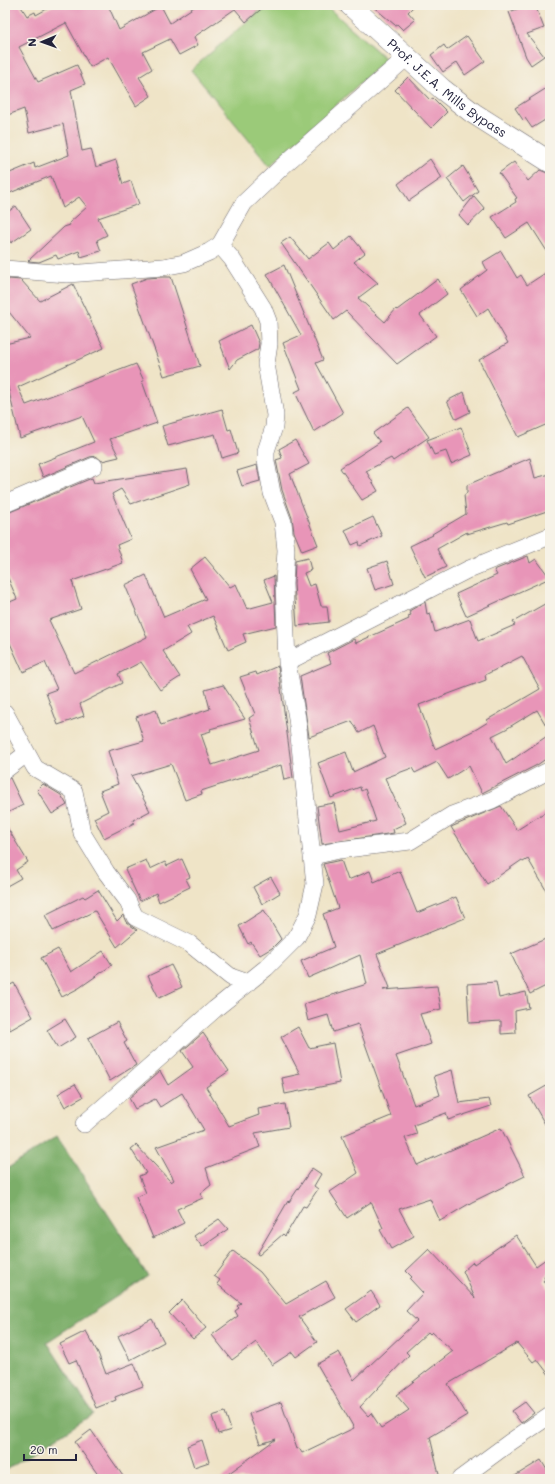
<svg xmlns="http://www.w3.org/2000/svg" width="555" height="1484" viewBox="0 0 555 1484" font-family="Mali,sans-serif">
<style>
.green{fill:#9bca79;stroke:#5e765a}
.forest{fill:#7cae69;stroke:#4f6852}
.building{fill:#e895b8;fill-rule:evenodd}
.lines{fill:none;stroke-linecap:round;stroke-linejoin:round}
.minor-casing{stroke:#6a666c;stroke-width:18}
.tertiary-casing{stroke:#6a666c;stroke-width:22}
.minor{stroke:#fff;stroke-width:17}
.tertiary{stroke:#fff;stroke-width:21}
.labels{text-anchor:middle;stroke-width:3;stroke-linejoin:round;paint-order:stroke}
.street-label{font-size:13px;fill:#22223b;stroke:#f7f3e8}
</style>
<rect width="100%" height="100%" fill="#f7f3e8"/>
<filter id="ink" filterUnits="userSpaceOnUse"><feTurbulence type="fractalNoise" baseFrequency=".025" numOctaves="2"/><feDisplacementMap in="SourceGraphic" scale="8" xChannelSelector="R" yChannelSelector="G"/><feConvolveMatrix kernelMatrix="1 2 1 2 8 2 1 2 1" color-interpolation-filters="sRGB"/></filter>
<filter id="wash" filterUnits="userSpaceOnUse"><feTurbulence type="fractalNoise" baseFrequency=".012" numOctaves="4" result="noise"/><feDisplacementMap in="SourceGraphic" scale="16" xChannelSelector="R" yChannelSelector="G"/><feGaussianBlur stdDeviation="0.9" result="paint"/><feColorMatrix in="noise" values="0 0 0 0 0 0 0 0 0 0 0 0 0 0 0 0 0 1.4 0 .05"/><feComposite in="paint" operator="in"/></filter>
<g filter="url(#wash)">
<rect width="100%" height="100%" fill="#efe4c7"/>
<!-- green -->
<path class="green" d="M266 5H325L386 59 270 166 191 70Z"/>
<!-- forest -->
<path class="forest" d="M57 1136 148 1276 47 1342 93 1414 5 1471V1170Z"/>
<g id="blocks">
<!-- building -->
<path class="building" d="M5 5H20L27 16 35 12 36 15 54 5H108L119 30 161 6 170 23 197 5H266L246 22 235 9 194 37 198 45 179 55 170 39 143 52 152 69 139 77 151 96 136 106 108 57 90 67 66 23 19 47 38 82 77 65 85 84 71 90 82 151 91 149 96 167 116 160 123 184 131 181 139 204 98 218 107 235 97 240 101 251 81 257 79 251 58 259 56 255 39 262 28 261 64 227 70 225 69 223 87 207 79 197 63 208 51 176 5 195V175L34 163 35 168 69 155 63 124 29 133 24 109 5 116Z
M371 5H415L408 12 415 20 403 30 397 24 395 25Z
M528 5H535L544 28 527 34 544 56 531 65 526 57 509 12Z
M467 36 485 61 465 75 457 62 443 72 431 55 444 45 447 50Z
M408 77 430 100 433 98 447 112 431 128 395 90Z
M550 86V117L532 128 525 118 523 120 515 108Z
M430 159 442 178 409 201 398 184Z
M514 162 528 181 540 170 550 174V256L529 223 506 238 492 217 516 202 515 199 517 198 499 173Z
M463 166 478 191 464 202 447 179Z
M474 196 485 209 468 225 459 215Z
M16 206 31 229 11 243 5 234V214Z
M351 236 365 253 354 262 378 283 358 298 385 322 396 309 397 310 438 279 447 294 420 315 436 336 397 364 346 311 334 320 281 243 290 237 308 259 329 243 334 250Z
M501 251 517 278 521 275 527 285 550 270V423L518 437 479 360 508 343 488 308 477 316 461 290 487 270 483 262Z
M284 265 323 360 316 363 343 413 314 432 295 392 301 389 283 343 301 335 267 274Z
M162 277H171L200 366 164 376 131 284 147 278Z
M9 279 21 280 40 301 73 284 104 348 18 387 26 405 136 364 144 381H142L157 423 110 439 119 457 102 461 96 456 90 457 43 477 38 464 94 442 82 416 20 438 5 375V344L30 338 5 307V283Z
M251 325 259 343 258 349 237 360 230 369 219 341Z
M464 392 470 412 456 419 447 401Z
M408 408 429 437 393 461 391 458 366 471 378 491 362 500 340 468 380 442 373 433Z
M222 409 228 430 231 429 238 453 222 458 215 434 168 446 162 426Z
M461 427 472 455 451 464 446 451 434 455 427 440Z
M295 440 309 464 290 474 318 545 302 551 294 532 292 518 282 490 276 460 282 458 279 449Z
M530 458 535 478 550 474V510L508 524 507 522 467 534V532L437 549 446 567 425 577 410 546 433 535 432 534 466 514 464 495 467 493V485Z
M257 465 260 481 242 486 237 471Z
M187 469 190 484 131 504 121 489 112 494 131 539 117 545 123 563 72 581 81 609 49 620 74 673 147 637 125 585 146 575 164 617 206 599 190 569 205 557 230 587 236 584 247 609 273 602 264 580 274 576 276 626 243 634 246 642 228 650 213 616 187 627 191 634 163 651 180 677 160 690 141 662 118 674 122 683 80 704 84 716 58 725 46 693 57 689 45 662 23 672 5 632V604L17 599 5 571V514L92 478 94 483Z
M373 517 382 536 360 546 359 542 352 545 345 530Z
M528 556 530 563 536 559 550 578 466 616 456 594 497 575 494 570Z
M308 558 311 570 304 573 309 586 315 584 321 606H327L329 622 297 626 294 584 295 561Z
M387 561 394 584 375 590 367 568Z
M550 601V732L537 710 506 729 492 736 506 764 550 734V756L537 765 482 793 469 766 448 779 437 762 415 773 412 768 385 778 406 823 393 829 394 833 322 844 317 806 334 803 340 830 376 821 365 789 361 791 360 787 331 798 318 763 346 752 353 772 385 757 373 726 359 733 352 721 309 737 300 676 331 663 327 653 354 639 356 643 409 619 408 616 411 615 409 611 425 602 427 614 430 613 435 632 470 619 478 641 515 625 513 622ZM522 656 540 689 487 720 488 722 475 730 435 749 419 705 486 680 485 675Z
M278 666 293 778 284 780 281 765 201 791 202 794 185 800 171 764 131 776 150 811 133 820 134 823 104 838 94 818 108 811 100 791 118 784 108 751 144 741 136 717 156 710 161 725 210 709 205 690 223 685 245 719 210 729 211 731 201 734 212 765 259 750 249 718 255 714 240 677 256 672 257 675Z
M10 778 23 805 5 814V780Z
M43 784 61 795 67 805 52 814 37 790Z
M501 806 517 830 550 809V897L528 859 523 862 522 860 487 884 451 827Z
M5 824 28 862 16 870 21 878 5 887Z
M182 859 190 877 186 879 190 887 159 902 156 893 140 901 125 869 146 860 150 869 165 862 167 866Z
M341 860 348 880 370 871 374 882 400 871 417 913 456 897 465 918 377 954 390 988 383 990 437 986 441 1009 420 1014 431 1044 396 1056 414 1105 440 1095 434 1076 452 1070 459 1103 489 1099 491 1106 448 1120 446 1113 414 1125 417 1134 405 1138 417 1165 501 1128 525 1176 472 1202 440 1221 430 1199 399 1209 414 1236 391 1249 380 1230 383 1228 371 1202 347 1218 330 1192 358 1173 342 1136 391 1116 358 1024 333 1032 328 1015 308 1021 304 1004 367 984 360 955 308 978 301 961 334 947 323 914 338 908 323 864Z
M271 877 280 893 262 904 253 887Z
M98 890 117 921 123 915 126 922 137 930 117 947 95 911 53 931 45 915 83 896 85 898Z
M264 910 281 939 272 948 260 955 251 942 248 944 239 926Z
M550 937V984L530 994 511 954Z
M58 949 71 972 103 951 112 965 79 988 62 997 41 958Z
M171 965 182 987 159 998 148 976Z
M496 982 499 998 526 992 529 1008 515 1011 516 1033 501 1034V1021L469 1023 467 984Z
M14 983 33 1017 10 1030 5 1020V988Z
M65 1019 76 1037 58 1048 47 1030Z
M117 1022 127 1041 124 1043 136 1065 110 1081 88 1038Z
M298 1027 309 1048 333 1043 340 1083 285 1094 282 1078 300 1074 281 1037Z
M203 1033 229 1071 206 1087 229 1126 259 1115 258 1109 285 1104 289 1127 255 1133 260 1147 206 1168 211 1185 200 1194 203 1198 177 1209 184 1223 153 1238 136 1197 146 1193 139 1176 146 1173 131 1149 136 1145 171 1182 174 1180 156 1147 204 1130 182 1093 160 1107 155 1099 135 1109 129 1098 160 1071 168 1085 193 1067 182 1051Z
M75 1084 83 1097 65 1107 58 1094Z
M550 1084V1133L529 1096Z
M312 1168 321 1174 314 1186 318 1189 306 1207 303 1206 285 1236 283 1234 259 1255 257 1254 288 1201 289 1202Z
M219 1219 228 1229 202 1247 194 1236Z
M516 1235 536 1266 550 1256V1272L544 1277 545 1279 543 1281 550 1290V1376L537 1359 533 1362 517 1343 448 1384 467 1415 430 1437 440 1479H221L276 1439 260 1444 249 1414 281 1402 297 1449 299 1448 302 1453 354 1428 317 1364 339 1352 354 1380 417 1321 406 1311 423 1293 410 1279 412 1277 406 1271 429 1249 475 1298 463 1271 473 1262 474 1264ZM428 1332 430 1334 432 1332 453 1351 396 1395 409 1410 381 1428 371 1413 368 1416 360 1407 409 1355 406 1352Z
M233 1251 260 1272 286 1304 326 1281 335 1297 299 1317 317 1342 296 1357 292 1352 272 1365 256 1342 232 1360 212 1335 238 1316 235 1311 239 1308 237 1306 241 1303 217 1284 220 1280 214 1276Z
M371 1291 380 1305 356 1322 346 1309Z
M182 1300 206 1328 193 1339 169 1313Z
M152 1319 164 1342 130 1360 118 1336Z
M86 1331 98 1353 106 1374 134 1363 143 1386 115 1397 116 1400 96 1408 76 1360 69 1363 60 1344Z
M525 1402 534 1413 521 1423 512 1411Z
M225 1412 231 1430 218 1434 212 1416Z
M91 1430 125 1479H101L75 1442Z
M202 1440 209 1462 194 1467 187 1446Z
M541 1460 550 1475V1479H510Z"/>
</g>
</g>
<g filter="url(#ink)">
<use href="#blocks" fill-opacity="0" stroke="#6a666c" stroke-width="1"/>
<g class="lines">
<!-- minor casing -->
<g class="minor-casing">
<path id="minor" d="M5 269 67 274 163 267 184 263 209 252 220 245 244 203 285 164 408 56
M5 504 94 466
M287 662 469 569 550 536
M5 713 35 768 74 791 82 833 106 872 127 900 135 917 190 944 231 977 248 983
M5 770 26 754
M313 856 339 850 410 841 452 815 492 800 546 772
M84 1124 215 1009 266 968 296 938 308 915 315 884 297 718 287 662 284 584 286 550 283 522 272 493 266 461V451L274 427 275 415 266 364 269 344 268 321 263 308 232 259 220 245
M460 1479 509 1443 550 1415"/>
</g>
<!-- tertiary casing -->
<g class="tertiary-casing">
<g id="tertiary">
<path id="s1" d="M350 5 442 89 473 113 550 162"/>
</g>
</g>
<!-- minor -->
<use href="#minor" class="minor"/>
<!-- tertiary -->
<use href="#tertiary" class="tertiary"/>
</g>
</g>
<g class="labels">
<!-- street labels -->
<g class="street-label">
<text dy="5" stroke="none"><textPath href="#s1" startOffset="128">Prof. J.E.A. Mills Bypass</textPath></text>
</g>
</g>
<!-- margin -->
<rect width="555" height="1484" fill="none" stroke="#f7f3e8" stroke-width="20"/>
<!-- north arrow -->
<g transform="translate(42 42) rotate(268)" stroke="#f7f3e8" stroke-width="3" paint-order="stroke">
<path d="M0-3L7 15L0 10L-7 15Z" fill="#22223b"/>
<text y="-6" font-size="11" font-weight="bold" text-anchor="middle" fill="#22223b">N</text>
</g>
<!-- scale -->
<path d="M24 1454v6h52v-6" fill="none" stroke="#22223b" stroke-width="2"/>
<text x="30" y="1454" font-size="12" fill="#22223b" stroke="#f7f3e8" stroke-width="3" paint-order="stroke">20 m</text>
</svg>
